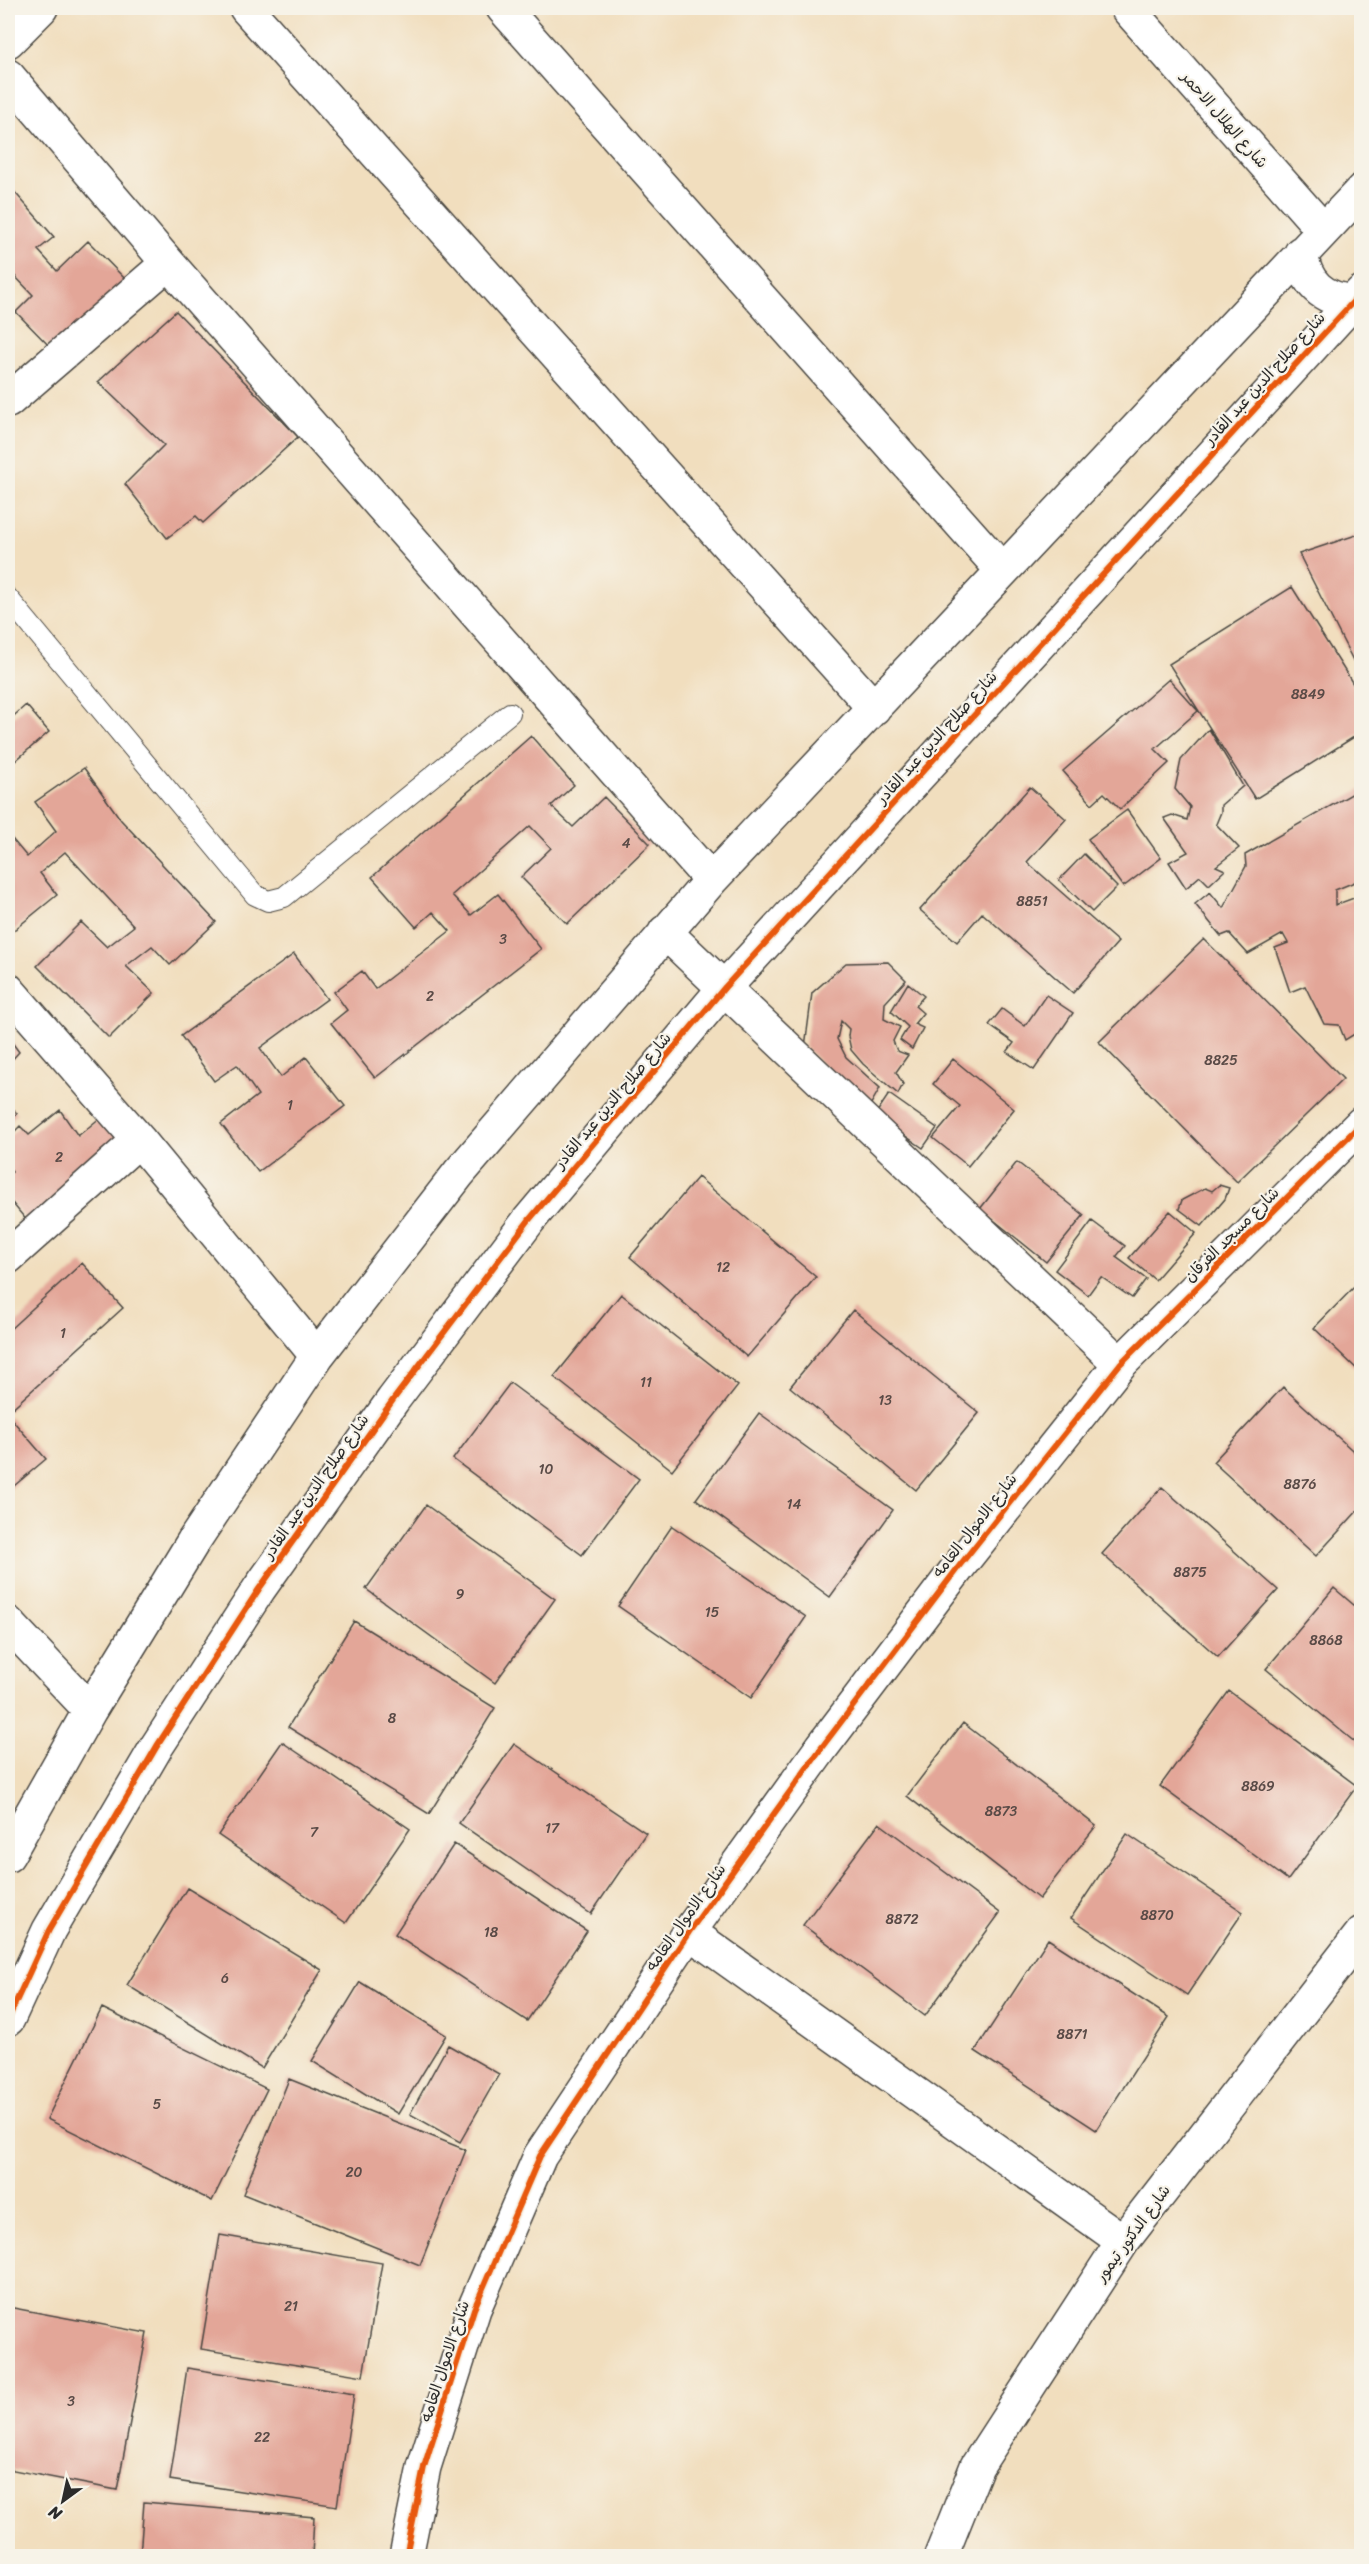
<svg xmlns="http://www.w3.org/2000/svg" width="1369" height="2564" viewBox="0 0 1369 2564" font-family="Sriracha,'Playpen Sans Arabic',sans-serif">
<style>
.building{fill:#e3a698}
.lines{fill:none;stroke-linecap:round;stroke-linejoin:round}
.lane-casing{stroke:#494641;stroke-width:22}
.street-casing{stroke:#494641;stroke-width:36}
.lane{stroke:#fff;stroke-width:20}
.street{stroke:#fff;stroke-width:33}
.cycleway-casing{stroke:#f7f3e8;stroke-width:10}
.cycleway{stroke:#e8590c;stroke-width:6}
.labels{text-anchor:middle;stroke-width:4.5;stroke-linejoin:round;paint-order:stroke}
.number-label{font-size:14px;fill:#594a46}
.street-label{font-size:16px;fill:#2b2b2b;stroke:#f7f3e8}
</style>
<rect width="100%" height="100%" fill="#f7f3e8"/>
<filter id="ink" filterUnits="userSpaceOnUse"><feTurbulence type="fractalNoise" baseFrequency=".0167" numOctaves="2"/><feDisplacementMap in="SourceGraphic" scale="12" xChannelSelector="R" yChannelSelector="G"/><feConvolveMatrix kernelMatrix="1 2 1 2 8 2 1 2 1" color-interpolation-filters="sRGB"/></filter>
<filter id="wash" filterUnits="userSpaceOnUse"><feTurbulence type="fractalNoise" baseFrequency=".008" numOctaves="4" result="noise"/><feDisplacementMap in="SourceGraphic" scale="24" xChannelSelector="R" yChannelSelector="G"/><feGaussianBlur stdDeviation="1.35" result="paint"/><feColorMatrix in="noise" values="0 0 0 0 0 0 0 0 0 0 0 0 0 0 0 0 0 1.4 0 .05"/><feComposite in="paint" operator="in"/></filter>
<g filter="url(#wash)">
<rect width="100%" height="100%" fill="#f1debe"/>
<g id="blocks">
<!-- building -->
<path class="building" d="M11 188 54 237 38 250 57 271 88 241 127 281 55 352 16 312 33 295 12 273 8 277V191Z
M176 311 298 437 203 523 196 516 167 538 125 484 164 445 98 382Z
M1362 533V678L1299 554Z
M1292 587 1362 698V732L1255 799 1169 664Z
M1169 679 1198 711 1155 749 1169 763 1120 809 1104 793 1092 804 1063 771Z
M26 705 49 732 8 767V721Z
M1209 729 1243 786 1221 805V812L1216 824 1239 848 1216 866 1225 870 1209 885 1200 876 1186 888 1169 862 1188 852 1164 818 1172 815 1187 820 1190 807 1175 789 1181 760Z
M531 736 574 785 551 806 573 827 604 797 650 844 567 924 521 877 551 848 530 826 452 895 471 915 498 894 541 949 375 1078 331 1023 347 1010 334 992 362 971 375 989 450 931 433 912 416 927 372 877Z
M84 768 121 820 216 922 170 965 152 946 126 966 154 993 109 1038 37 966 81 922 107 947 134 926 65 852 40 873 57 895 9 934 8 932V834L27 857 56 831 35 802Z
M1030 787 1066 819 1027 862 1118 942 1073 993 982 913 957 942 920 910Z
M1362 788V879L1335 890V905L1362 895V1044L1356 1033 1345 1040 1339 1025 1324 1024 1305 986 1290 992 1275 948 1288 943 1283 934 1248 954 1229 933 1221 936 1195 904 1210 892 1223 908 1246 866 1245 855Z
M1127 810 1161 858 1123 887 1088 839Z
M1084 854 1117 887 1092 912 1059 880Z
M1204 939 1343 1079 1237 1182 1099 1042Z
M294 954 327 999 260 1048 281 1077 306 1057 345 1106 258 1172 221 1124 258 1095 237 1065 214 1081 181 1036Z
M888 962 906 980 885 1003 884 1019 900 1027 893 1041 897 1051 908 1055 896 1072 903 1084 898 1094 863 1064 851 1050 848 1036 849 1029 841 1021 837 1039 846 1057 880 1088 868 1109 805 1047 812 993 846 963Z
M908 983 924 996 915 1006 923 1013 914 1024 923 1028 912 1049 900 1040 908 1027 891 1011Z
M1046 995 1073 1013 1034 1070 1007 1052 1014 1043 989 1025 1002 1009 1025 1026Z
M8 1037 19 1052 8 1064Z
M953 1059 1014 1109 968 1166 933 1138 960 1106 933 1084Z
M889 1094 937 1128 923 1148 875 1115Z
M8 1105 17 1113 8 1124Z
M60 1110 78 1136 107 1112 128 1143 28 1222 8 1198V1175L12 1172 11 1170 8 1172V1138L20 1126 29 1135Z
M1017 1162 1084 1215 1046 1262 980 1209Z
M698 1177 816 1277 747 1357 630 1257Z
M1219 1185 1229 1188 1225 1199 1202 1226 1179 1209 1182 1200 1205 1188 1212 1191Z
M1170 1211 1196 1233 1155 1280 1129 1258Z
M1092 1221 1125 1246 1116 1257 1146 1279 1132 1298 1101 1277 1088 1295 1055 1270Z
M82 1263 123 1308 8 1412V1331Z
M1362 1279V1374L1314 1328Z
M621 1294 738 1386 672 1470 554 1377Z
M853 1310 979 1413 916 1490 790 1387Z
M510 1383 639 1479 582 1555 453 1459Z
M1283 1387 1362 1459V1506L1316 1556 1213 1462Z
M759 1413 893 1510 830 1597 696 1499Z
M8 1415 46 1459 8 1491Z
M1162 1487 1278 1590 1218 1657 1102 1554Z
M426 1505 555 1599 495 1683 366 1589Z
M672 1526 806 1617 751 1698 618 1606Z
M1334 1588 1362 1612V1748L1266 1669Z
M354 1621 495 1708 429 1814 288 1727Z
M1229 1691 1357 1786 1288 1880 1160 1786Z
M963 1723 1096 1826 1039 1899 907 1796Z
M282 1742 410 1829 346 1923 218 1835Z
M514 1744 646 1833 591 1914 459 1823Z
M879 1823 1000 1913 925 2016 803 1925Z
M1127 1834 1243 1912 1187 1995 1071 1918Z
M454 1844 587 1931 527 2021 395 1934Z
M187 1888 322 1970 262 2068 127 1985Z
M1048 1939 1169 2017 1096 2130 975 2051Z
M360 1982 446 2035 398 2114 312 2061Z
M102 2008 267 2089 212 2201 47 2119Z
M448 2045 499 2074 460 2142 410 2114Z
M289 2079 466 2150 420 2265 243 2194Z
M220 2235 382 2263 363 2376 201 2349Z
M8 2307 147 2333 117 2490 8 2469Z
M187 2368 354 2394 337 2506 170 2480Z
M144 2502 314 2517 312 2556H140Z"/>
</g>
</g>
<g filter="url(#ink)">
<use href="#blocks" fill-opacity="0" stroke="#494641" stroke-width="1.5"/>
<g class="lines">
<!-- lane casing -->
<g class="lane-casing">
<path id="lane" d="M8 598 255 895 268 901 284 897 510 713"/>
</g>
<!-- street casing -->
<g class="street-casing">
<path id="street" d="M246 8 874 708
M503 8 1002 570
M1127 8 1323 230
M8 41 41 8
M8 76 168 263 711 880
M1301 253C1305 282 1322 300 1353 301
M8 401 168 263
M665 932 1120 1364
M8 990 139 1140 317 1356
M8 1257 139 1140
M8 1623 90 1710
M8 1855 90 1710 193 1542 317 1356 459 1173 711 880 1362 190
M689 1932 1123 2241
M8 2019 49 1930 157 1746 259 1589 393 1400 529 1220 725 987 1362 292
M406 2556 424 2467 474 2309 540 2156 689 1932 822 1747 960 1565 1120 1364 1362 1123
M941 2556 977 2466 1123 2241 1362 1933"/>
</g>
<!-- lane -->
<use href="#lane" class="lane"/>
<!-- street -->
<use href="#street" class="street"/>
<!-- cycleway casing -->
<g class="cycleway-casing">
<path id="cycleway" d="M8 2019 49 1930 157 1746 259 1589 393 1400 529 1220 725 987 1362 292
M406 2556 424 2467 474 2309 540 2156 689 1932 822 1747 960 1565 1120 1364 1362 1123"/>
</g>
<!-- cycleway -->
<use href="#cycleway" class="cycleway"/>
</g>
</g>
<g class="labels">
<!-- number labels -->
<g class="number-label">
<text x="1308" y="699">8849</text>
<text x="626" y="848">4</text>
<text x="1032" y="906">8851</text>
<text x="503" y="944">3</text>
<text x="430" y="1001">2</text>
<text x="1221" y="1065">8825</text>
<text x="290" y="1110">1</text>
<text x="59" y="1162">2</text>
<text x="723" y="1272">12</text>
<text x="63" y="1338">1</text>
<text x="646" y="1387">11</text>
<text x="885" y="1405">13</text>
<text x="546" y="1474">10</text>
<text x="1300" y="1489">8876</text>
<text x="794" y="1509">14</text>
<text x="1190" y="1577">8875</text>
<text x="460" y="1599">9</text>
<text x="712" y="1617">15</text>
<text x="1326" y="1645">8868</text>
<text x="392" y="1723">8</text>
<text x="1258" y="1791">8869</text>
<text x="1001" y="1816">8873</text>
<text x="552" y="1833">17</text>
<text x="314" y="1837">7</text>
<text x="1157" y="1920">8870</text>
<text x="902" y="1924">8872</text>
<text x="491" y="1937">18</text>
<text x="225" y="1983">6</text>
<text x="1072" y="2039">8871</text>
<text x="157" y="2109">5</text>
<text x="354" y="2177">20</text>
<text x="291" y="2311">21</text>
<text x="71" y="2406">3</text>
<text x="262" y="2442">22</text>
</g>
<!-- street labels -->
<g class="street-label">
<text transform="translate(1225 119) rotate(49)" y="6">شارع الهلال الاحمر</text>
<text transform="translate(1264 378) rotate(-48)" y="6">شارع صلاح الدين عبد القادر</text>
<text transform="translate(936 737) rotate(-48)" y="6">شارع صلاح الدين عبد القادر</text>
<text transform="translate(612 1100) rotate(-50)" y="6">شارع صلاح الدين عبد القادر</text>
<text transform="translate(1231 1234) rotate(-45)" y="6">شارع مسجد الفرقان</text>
<text transform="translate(315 1486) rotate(-55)" y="6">شارع صلاح الدين عبد القادر</text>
<text transform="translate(974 1525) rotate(-52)" y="6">شارع الاموال العامه</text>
<text transform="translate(685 1917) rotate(-55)" y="6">شارع الاموال العامه</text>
<text transform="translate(1132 2233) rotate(-54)" y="6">شارع الدكتور تيمور</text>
<text transform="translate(444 2361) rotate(-72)" y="6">شارع الاموال العامه</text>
</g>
</g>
<!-- margin -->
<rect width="1369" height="2564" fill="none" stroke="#f7f3e8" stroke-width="30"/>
<!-- north arrow -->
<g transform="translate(63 2501) rotate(213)" stroke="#f7f3e8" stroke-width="4.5" paint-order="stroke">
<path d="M0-4.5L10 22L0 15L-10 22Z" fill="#2b2b2b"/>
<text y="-9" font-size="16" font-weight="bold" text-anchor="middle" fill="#2b2b2b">N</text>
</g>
</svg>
